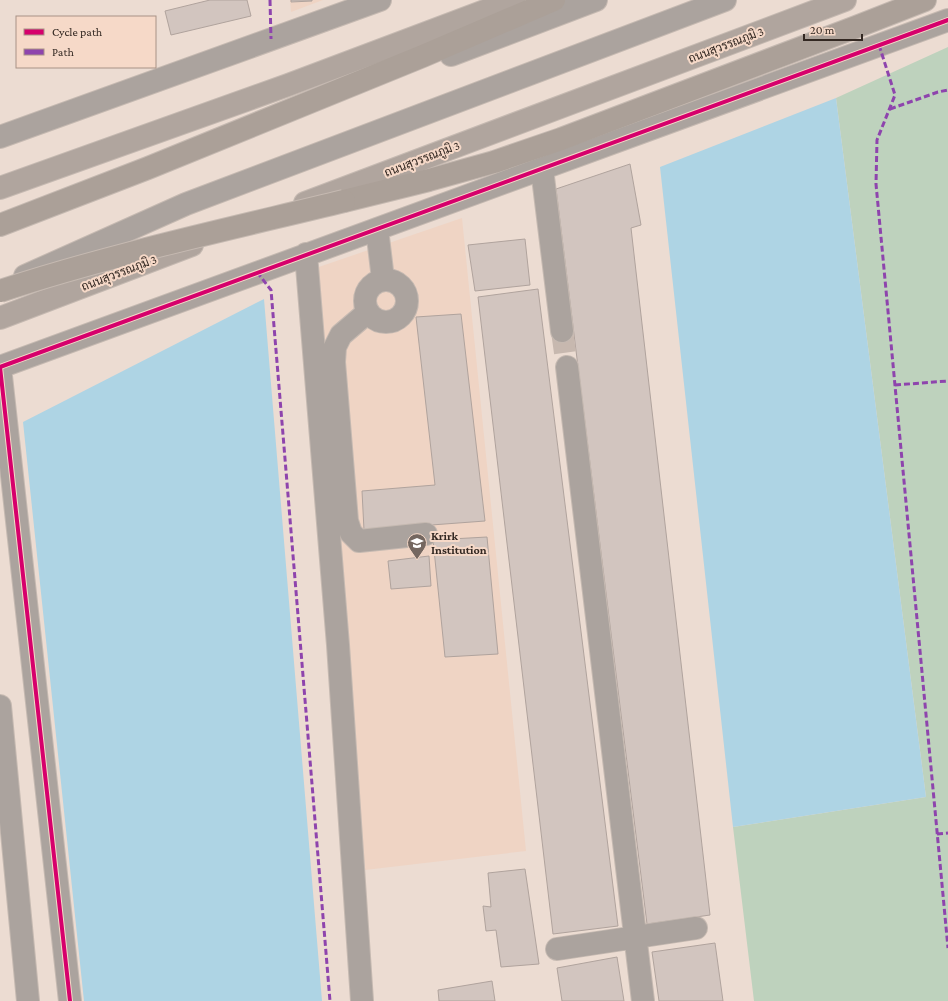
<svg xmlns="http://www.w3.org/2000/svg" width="948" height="1001" viewBox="0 0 948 1001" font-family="'Crimson Pro',Sarabun,serif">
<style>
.built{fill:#efd4c4}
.green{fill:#bed2bd}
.water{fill:#aed4e4}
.building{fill:#d2c5bf;stroke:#b0a39d}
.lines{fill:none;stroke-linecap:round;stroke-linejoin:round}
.minor-tunnel{stroke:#c7b8af;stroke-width:22;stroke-dasharray:22 11;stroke-linecap:butt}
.minor-casing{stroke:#c5b9b1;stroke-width:24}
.major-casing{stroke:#c5b9b1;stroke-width:24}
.highway-casing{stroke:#c5b9b1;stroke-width:24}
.minor{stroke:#aba39e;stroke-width:22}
.major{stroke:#b0a59e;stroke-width:22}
.highway{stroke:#aba098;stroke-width:22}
.highway-bridge-casing{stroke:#c5b9b1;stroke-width:24;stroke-linecap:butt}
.highway-bridge{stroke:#aba098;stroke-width:22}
.quiet{stroke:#8e44ad;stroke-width:3;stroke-dasharray:6 3;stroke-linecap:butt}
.cycleway-casing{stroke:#f6d9c8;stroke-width:6}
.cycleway{stroke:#d6006c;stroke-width:4}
.labels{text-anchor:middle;stroke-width:4;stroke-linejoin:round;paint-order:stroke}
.street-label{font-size:12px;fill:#332822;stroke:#f6d9c8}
.poi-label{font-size:12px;font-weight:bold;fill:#332822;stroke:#f6d9c8;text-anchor:start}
</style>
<rect width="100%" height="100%" fill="#ecdcd2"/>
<!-- built -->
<path class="built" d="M290 0H323L291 12Z
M462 218 526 851 365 870 310 270Z"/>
<!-- green -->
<path class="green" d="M948 47V1001H754L733 827 926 797 836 98Z"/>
<!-- water -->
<path class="water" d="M836 98 926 797 733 827 660 167Z
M264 299 322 1001H84L23 422Z"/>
<!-- building -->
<path class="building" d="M210 0H247L251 16 171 35 165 11Z
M291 0H312V1L291 2Z
M630 164 641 225 631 228 710 915 647 924 556 189Z
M525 239 530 285 475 291 468 245Z
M538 289 618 926 553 934 478 297Z
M461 314 485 521 364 530 362 491 435 485 416 317Z
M487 537 498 654 445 657 433 540Z
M429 556 431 586 391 589 388 561Z
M525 869 539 964 501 967 496 930 486 931 483 906 491 907 488 873Z
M715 943 723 1001H659L652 952Z
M617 957 624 1001H562L557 968Z
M492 981 495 1001H439L438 990Z"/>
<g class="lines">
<!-- minor-tunnel -->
<path class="minor-tunnel" d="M562 331 567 367"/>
<!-- minor casing -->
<g class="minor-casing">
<path id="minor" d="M451 55 596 0
M0 137 380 0
M542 169 562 331
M377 229 383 279
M306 254 338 645 362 1001
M25 276 186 204 725 0
M365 301a21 21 0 1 1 42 0a21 21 0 1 1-42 0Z
M368 312 341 335 335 347 334 362 347 521 351 533 359 541 426 534
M0 367 948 20
M0 367 70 1001
M567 367 643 1001
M0 706 28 1001
M557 949 696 928"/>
</g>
<!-- major casing -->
<g class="major-casing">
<path id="major" d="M0 188 288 85 514 0
M305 203 845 0
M0 318 192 245"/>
</g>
<!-- highway casing -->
<g class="highway-casing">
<path id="highway" d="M344 201 429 180 494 162 561 139 856 27 925 0
M0 225 148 168 423 56 554 0"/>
</g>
<!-- minor -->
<use href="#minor" class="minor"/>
<!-- major -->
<use href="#major" class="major"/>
<!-- highway -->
<use href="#highway" class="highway"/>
<!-- highway-bridge casing -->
<g class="highway-bridge-casing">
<path id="highway-bridge" d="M0 291C113 254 229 229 344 201"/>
</g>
<!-- highway-bridge -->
<use href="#highway-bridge" class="highway-bridge"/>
<!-- quiet -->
<path class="quiet" d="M270 0 271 39
M879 45 895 95 877 140 876 184 948 948
M890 109 938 92 948 90
M257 272 271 290 330 1001
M895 385 948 381
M937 834 948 833"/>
<!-- cycleway casing -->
<g class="cycleway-casing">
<path id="cycleway" d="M0 367 948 20
M0 367 70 1001"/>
</g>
<!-- cycleway -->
<use href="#cycleway" class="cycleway"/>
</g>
<!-- icons -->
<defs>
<g id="university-pin" transform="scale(1)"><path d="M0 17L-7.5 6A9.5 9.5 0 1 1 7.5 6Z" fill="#746760" stroke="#f6d9c8"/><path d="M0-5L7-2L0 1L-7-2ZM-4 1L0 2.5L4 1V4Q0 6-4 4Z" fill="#fff"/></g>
</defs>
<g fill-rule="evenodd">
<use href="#university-pin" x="417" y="543"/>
</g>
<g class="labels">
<!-- street labels -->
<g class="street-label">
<text transform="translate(726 45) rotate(-21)" y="4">ถนนสุวรรณภูมิ 3</text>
<text transform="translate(422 159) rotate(-21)" y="4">ถนนสุวรรณภูมิ 3</text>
<text transform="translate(119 273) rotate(-21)" y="4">ถนนสุวรรณภูมิ 3</text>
</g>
<!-- poi labels -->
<g class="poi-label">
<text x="431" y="540">Krirk<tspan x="431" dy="14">Institution</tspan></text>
</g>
</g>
<!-- legend -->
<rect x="16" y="16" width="140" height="52" fill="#f6d9c8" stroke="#a89286"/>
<rect x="24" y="29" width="20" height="6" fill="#d6006c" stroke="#a89286"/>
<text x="52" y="36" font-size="12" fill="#332822">Cycle path</text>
<rect x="24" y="49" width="20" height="6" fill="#8e44ad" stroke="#a89286"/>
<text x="52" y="56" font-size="12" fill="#332822">Path</text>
<!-- scale -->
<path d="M804 34v6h58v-6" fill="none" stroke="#332822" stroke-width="2"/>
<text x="810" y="34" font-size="12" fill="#332822" stroke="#f6d9c8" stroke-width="3" paint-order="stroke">20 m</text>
</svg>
